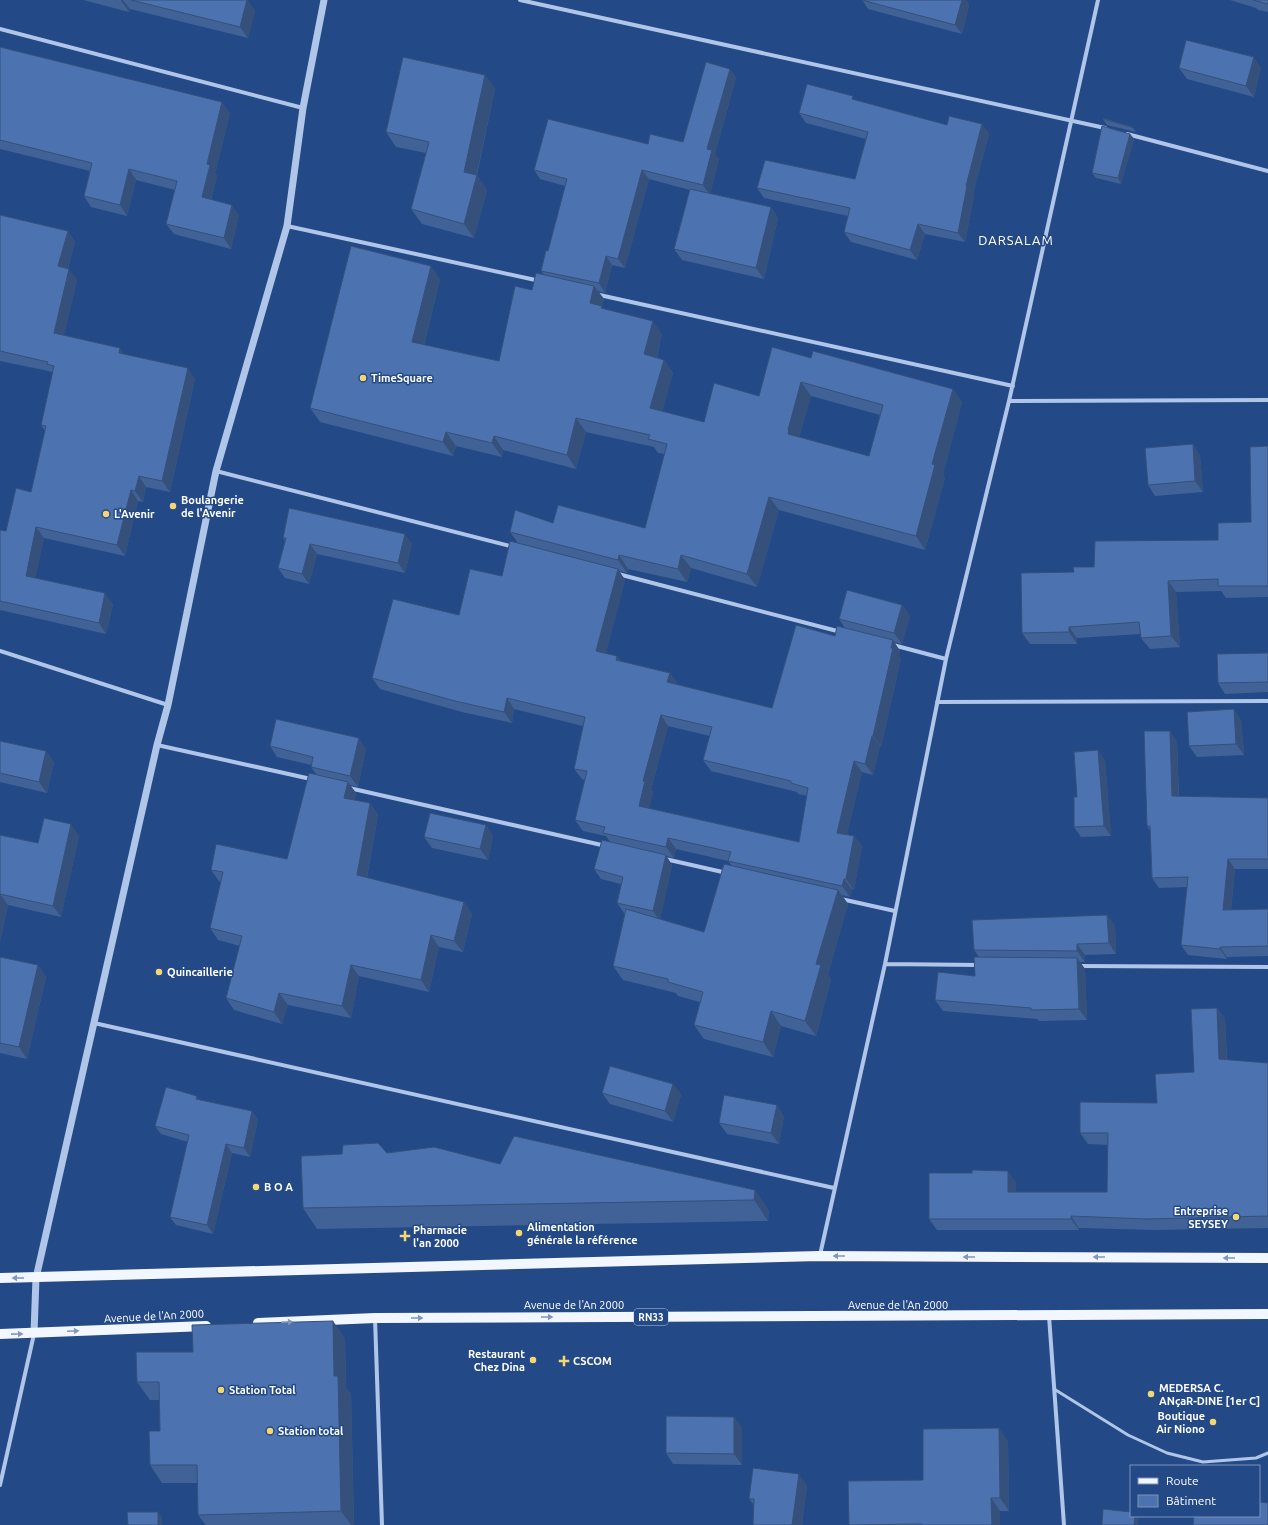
<svg xmlns="http://www.w3.org/2000/svg" width="1268" height="1525" viewBox="0 0 1268 1525" font-family="Ubuntu,sans-serif">
<style>
.lines{fill:none;stroke-linecap:round;stroke-linejoin:round}
.service{stroke:#afc6e9;stroke-width:3}
.minor{stroke:#afc6e9;stroke-width:4}
.tertiary{stroke:#afc6e9;stroke-width:7}
.primary{stroke:#f2f6fe;stroke-width:10}
.wall{fill:#416296;fill-rule:evenodd}
.shaded-wall{fill:#35507a}
.building{fill:#4c72af;stroke:#35507a;fill-rule:evenodd}
.oneway{fill:#8197bd}
.poi-dot{fill:#f4d773;stroke:#244987;stroke-width:1.5}
.labels{text-anchor:middle;stroke-width:3;stroke-linejoin:round;paint-order:stroke}
.shield{fill:#244987;stroke:#bdc8db;stroke-width:1}
.shield-label{font-size:10px;font-weight:bold;fill:#fff}
.poi-label{font-size:11px;font-weight:bold;fill:#fff;stroke:#244987;text-anchor:start}
.street-label{font-size:11px;fill:#fff;stroke:#244987}
.quarter-label{font-size:13px;letter-spacing:1px;fill:#fff;stroke:#244987}
</style>
<rect width="100%" height="100%" fill="#244987"/>
<g class="lines">
<!-- service -->
<path class="service" d="M1054 1389 1128 1435 1167 1453 1203 1462 1256 1458 1268 1453"/>
<!-- minor -->
<path class="minor" d="M520 0 1105 128
M0 29 303 108
M1127 134 1268 171
M287 226 540 281
M595 294 1013 386
M1009 401 1268 400
M216 471 514 547
M618 574 841 632
M893 645 946 659
M0 651 168 705
M937 702 1268 701
M157 745 311 779
M349 788 606 846
M665 859 727 873
M841 899 895 911
M885 964 980 965
M1078 966 1268 967
M94 1023 834 1188
M820 1255 885 964 946 659 1009 401 1098 0
M1049 1316 1064 1525
M375 1318 382 1525
M0 1485 34 1334"/>
<!-- tertiary -->
<path class="tertiary" d="M34 1333 36 1278 157 745 168 705 216 471 287 226 303 108 324 0"/>
<!-- primary -->
<path class="primary" d="M0 1278 819 1256 1268 1258
M258 1323 375 1318 1268 1314
M0 1334 206 1326"/>
</g>
<!-- wall -->
<path class="wall" d="M83 0H247L255 11 248 38 130 9 129 12Z
M862 0H966L969 5 962 34 868 9Z
M1230 0H1268V12L1258 10 1256 8Z
M0 47 230 113 215 173 217 176 211 200 239 215 231 249 174 234 166 224 175 190 136 180 127 216 91 207 84 196 90 171 0 149Z
M1179 68H1261L1254 97 1187 79Z
M730 69 736 78 715 154 719 159 710 193 771 207 778 218 764 279 682 260 674 249 690 190 649 179 625 268 612 265 605 293 598 291 604 299 602 306 604 309 662 334 657 357 664 360 673 373 662 411 704 422 759 396 811 358 953 389 962 402 943 475 945 478 925 550 779 510 757 587 691 568 687 582 628 569 627 573 619 571 625 580 606 653 617 656 621 661 670 673 677 683V685L772 708 835 636 845 628 839 619 902 605 910 616 902 644 894 642 900 651 899 656 901 659 881 747 880 746 873 775 862 772 847 834 854 836 862 846 854 890 852 889 850 897 842 895 848 904 828 974 831 980 816 1036 781 1026 773 1057 704 1039 694 1025 700 1002 678 996 676 993 623 980 613 966 625 914 624 913 617 903 621 884 601 879 594 869 610 842 606 836 583 831 575 820 585 780 582 779 574 769 583 726 514 709 512 723 462 712 380 689 372 678 459 615 502 576 518 543 510 532 553 523 645 528 665 454 658 453 654 447 586 432 576 469 503 450 502 457 456 446 453 456 320 422 310 408 431 266 440 280 424 345 499 361 532 290 544 275 541 271 548 251 565 186 540 179 534 170 648 144 683 142ZM811 396 880 415 869 456 799 437ZM668 726 710 736 703 760 711 771 797 792 798 794 807 796 799 842 649 808 653 792 651 790ZM676 849 728 861 732 866 704 932 660 919 672 865 666 856 674 858Z
M485 75 495 89 477 175 487 190 474 238 422 224 411 209 426 153 396 147 386 132Z
M856 101 947 125 982 124 989 134 973 194 974 196 965 242 925 234 917 260 851 242 844 232 848 216 764 198 757 188 855 179 866 139 806 123 799 113Z
M1103 119 1132 127 1136 132 1107 125Z
M1130 134 1134 139 1121 184 1096 178 1092 173Z
M0 215 68 231 75 242 68 269 77 280 64 335 125 354 195 379 170 492 146 487 143 502 138 501 125 556 44 538 35 578 113 604 106 634 0 610V530L6 531 31 492 45 431 41 425 53 372 0 361Z
M1268 446V597L1226 598 1221 591 1176 592 1180 647 1150 649 1141 638V634L1077 638V644H1030L1022 633 1074 572 1094 567 1218 540 1251 522Z
M1200 455 1203 492 1155 496 1148 485Z
M283 538 412 544 405 573 317 554 309 584 285 578 278 568 285 541Z
M1268 653V692L1225 694 1218 683Z
M1241 720 1244 755 1197 757 1189 746Z
M0 741 46 751 54 762 47 793 0 782Z
M1177 741 1179 796 1268 798V869H1235L1231 910 1268 909V956L1227 957V959L1188 955 1181 945 1187 887 1159 888 1152 878 1151 832 1147 826Z
M270 746 366 749 358 787 350 785 356 793 355 800 370 803 378 815 367 878 464 902 472 914 463 952 439 947 429 992 359 976 351 1018 288 1005 282 1024 234 1010 226 998 240 946 218 940 210 928 221 882 219 881 211 870 287 859 316 774 311 767V765L277 757Z
M1105 760 1111 836 1081 837 1074 827 1077 797Z
M486 825 493 836 488 860 432 848 424 837Z
M0 835 38 843 79 836 61 917 8 905 0 942Z
M1107 915 1115 926 1116 954 1085 955V962H1080L1085 969 1087 1020 1039 1021 1037 1019 943 1011 935 1000 975 976 979 957 974 950Z
M0 957 38 965 46 977 27 1059 0 1053Z
M1217 1008 1225 1019 1227 1060 1268 1063V1228L1154 1230 1079 1228V1230H937L929 1219 972 1173 1016 1182V1192H1107L1108 1145 1088 1144 1080 1133 1157 1103 1194 1072Z
M673 1084 681 1095 673 1122 610 1104 602 1093Z
M200 1100 252 1111 258 1120 250 1157 232 1153 213 1234 176 1225 170 1217 188 1142 161 1134 155 1126Z
M784 1116 779 1144 727 1134 719 1123Z
M387 1153 500 1164 755 1190 769 1211 768 1221 317 1229 303 1208Z
M345 1338 346 1388 351 1394 354 1525H206L198 1515 197 1483H162L150 1465 160 1431V1400H150L137 1382 193 1352Z
M734 1417 742 1428V1465L673 1464 666 1453Z
M1008 1441 1009 1511H1000V1525H849L923 1480Z
M807 1485 802 1525H753L754 1505 749 1499Z"/>
<!-- shaded-wall -->
<path class="shaded-wall" d="M121 0H123L130 9 129 12 121 1Z
M247 0 255 11 248 38 240 27Z
M962 0H966L969 5 962 34 955 25Z
M1254 57 1261 68 1254 97 1246 86Z
M730 69 736 78 715 154 719 159 710 195 703 185 707 149Z
M485 75 495 89 475 181 477 175 487 190 474 238 464 224V172Z
M222 102 230 113 215 173 217 176 209 208 202 197 207 164Z
M982 124 989 134 973 194 974 196 965 242 958 233 966 186Z
M1130 134 1134 139 1121 184 1118 178Z
M129 169 136 180 127 216 120 205Z
M642 170 649 179 625 268 618 259Z
M232 205 239 215 231 249 224 238Z
M771 207 778 218 764 279 756 268Z
M918 224 925 234 917 260 910 250Z
M68 231 75 242 66 277 58 266Z
M606 256 612 265 605 293 599 283Z
M431 266 440 280 421 356 412 342Z
M69 269 77 280 62 344 54 333Z
M594 286 604 299 602 306 612 319 590 303Z
M653 321 662 334 654 368 644 354Z
M120 348 128 359 119 353Z
M664 360 673 373 660 421 650 408Z
M188 368 195 379 170 492 162 481Z
M801 382 811 396 798 442 788 434V430Z
M953 389 962 402 943 475 945 478 925 550 916 536 932 464Z
M576 418 586 432 576 469 567 455Z
M446 432 456 446 453 456 443 442Z
M494 436 503 450 502 457 492 443Z
M1193 444 1200 455 1203 492 1195 481Z
M139 476 146 487 143 502 135 491Z
M131 490 138 501 125 556 117 545Z
M769 497 779 510 757 587 747 574Z
M36 527 44 538 34 586 26 576Z
M405 534 412 544 405 573 398 563Z
M310 544 317 554 309 584 302 574Z
M619 555 628 569 627 573 618 560Z
M681 555 691 568 687 582 678 569Z
M618 569 625 580 604 662 596 651Z
M1168 581 1176 592 1180 647 1171 636Z
M105 593 113 604 106 634 99 623Z
M902 605 910 616 902 644 894 633Z
M1069 627 1077 638V644L1069 632Z
M893 640 900 651 899 656 901 659 881 747 873 736 891 648Z
M617 656 625 667 616 660Z
M670 673 677 683 675 693 667 682Z
M507 698 514 709 512 723 504 712Z
M1234 709 1241 720 1244 755 1236 744Z
M661 715 668 726 651 790 653 792 647 816 639 806 643 781Z
M1170 731 1177 741 1179 806 1172 796Z
M872 736 880 746 873 775 865 764Z
M359 738 366 749 358 787 350 776Z
M1098 750 1105 760 1111 836 1104 826Z
M46 751 54 762 47 793 39 782Z
M854 761 862 772 845 844 837 833Z
M348 782 356 793 353 810 344 798Z
M370 803 378 815 365 887 357 875Z
M71 824 79 836 61 917 53 906Z
M486 825 493 836 488 860 480 849Z
M854 836 862 846 854 890 846 879Z
M668 838 676 849 674 858 666 847Z
M666 855 672 865 660 921 653 911Z
M1228 859 1235 869 1230 920 1223 910Z
M844 879 852 889 850 897 842 886Z
M838 890 848 904 828 974 831 980 816 1036 805 1021 816 964Z
M0 894 8 905 0 942Z
M464 902 472 914 463 952 454 941Z
M1107 915 1115 926 1116 954 1109 943Z
M431 935 439 947 429 992 421 980Z
M1077 944 1085 955V962L1077 951Z
M1220 947 1227 957V959L1220 949Z
M1077 958 1085 969 1087 1020 1079 1009Z
M38 965 46 977 27 1059 19 1047Z
M351 965 359 976 351 1018 342 1006Z
M279 993 288 1005 282 1024 274 1012Z
M1217 1008 1225 1019 1227 1071 1219 1059Z
M771 1011 781 1026 773 1057 763 1042Z
M673 1084 681 1095 673 1122 665 1111Z
M197 1096 203 1104 196 1099Z
M777 1105 784 1116 779 1144 771 1133Z
M252 1111 258 1120 250 1157 244 1148Z
M226 1144 232 1153 213 1234 207 1225Z
M1008 1171 1016 1182V1203L1008 1192Z
M755 1190 769 1211 768 1221 754 1200Z
M1071 1216 1079 1228V1230L1071 1219Z
M333 1321 345 1338 346 1388 351 1394 354 1525H351L341 1511 334 1376Z
M734 1417 742 1428V1465L734 1454Z
M999 1428 1008 1441 1009 1511 1000 1498Z
M799 1474 807 1485 802 1525H792Z
M991 1498 1000 1511V1525H992Z
M158 1512 162 1517V1525H158Z
M1135 1516H1138L1139 1518 1138 1525H1134Z"/>
<!-- building -->
<path class="building" d="M131 0H247L240 27Z
M862 0H962L955 25Z
M1253 0H1268V4Z
M1186 40 1254 57 1246 86 1179 68Z
M0 47 222 102 207 164 210 165 202 197 232 205 224 238 166 224 177 181 129 169 120 205 84 196 92 163 0 140Z
M403 57 485 75 464 172 477 175 464 224 411 209 429 142 386 132Z
M706 62 730 69 707 149 712 150 703 185 642 170 618 259 606 256 599 283 541 271 546 250 548 251 567 179 534 170 548 119 648 144 650 134 683 142Z
M807 84 853 96 852 99 947 125 949 116 982 124 966 186H967L958 233 918 224 910 250 844 232 850 208 757 188 765 160 855 179 868 132 799 113Z
M1103 118 1132 127 1103 119Z
M1102 126 1130 134 1118 178 1092 173Z
M690 189 771 207 756 268 674 249Z
M0 215 68 231 58 266 69 269 54 333 120 348 119 353 188 368 162 481 139 476 135 491 131 490 117 545 36 527 26 576 105 593 99 623 0 601V530L6 531 16 488 31 492 46 426 41 425 54 366 47 364 48 362 0 351Z
M351 246 431 266 412 342 499 361 515 286 532 290 536 273 594 286 590 303 602 306 601 308 653 321 644 354 664 360 650 408 704 422 714 383 759 396 772 347 811 358 813 351 953 389 932 464 935 465 916 536 769 497 747 574 681 555 678 569 619 555 618 560 510 532 515 510 553 523 558 505 645 528 667 444 648 439 650 435 576 418 567 455 494 436 492 443 446 432 443 442 310 408ZM801 382 883 405 869 456 788 434 789 430H788Z
M1193 444 1195 481 1148 485 1145 448Z
M1268 446V586H1218V579L1168 581 1171 636 1141 638 1139 622 1069 627V632L1022 633 1021 573 1074 572 1073 567H1094L1095 541 1218 540V523L1251 522 1250 447Z
M289 508 405 534 398 563 310 544 302 574 278 568 286 538H283Z
M510 541 618 569 596 651 617 656 616 660 670 673 667 682 772 708 796 625 835 636 837 626 893 640 891 648H893L873 736H872L865 764 854 761 837 833 854 836 846 879H844L842 886 728 861 731 852 668 838 666 847 603 833 605 827 575 820 587 771 574 769 585 717 507 698 504 712 455 701 372 678 393 599 459 615 470 569 502 576ZM661 715 712 727 703 760 791 781V783L808 788 799 842 639 806 645 781H643Z
M847 590 902 605 894 633 839 619Z
M1268 653V682L1218 683 1217 654Z
M1234 709 1236 744 1189 746 1187 712Z
M276 719 359 738 350 776 311 767 313 757 270 746Z
M1144 731H1170L1172 796 1268 798V859H1228L1223 910 1268 909V946L1220 947V949L1181 945 1188 877 1152 878 1150 826H1147Z
M0 741 46 751 39 782 0 773Z
M1098 750 1104 826 1074 827V797H1077L1074 752Z
M309 773 348 782 344 798 370 803 357 875 464 902 454 941 431 935 421 980 351 965 342 1006 279 993 274 1012 226 998 242 936 210 928 223 872 211 870 216 844 287 859Z
M430 813 486 825 480 849 424 837Z
M44 818 71 824 53 906 0 894V895V835L38 843Z
M602 840 666 855 653 911 617 903 623 877 594 869Z
M724 864 838 890 816 964 821 965 805 1021 771 1011 763 1042 694 1025 703 992 668 982V979L613 966 626 909 704 932Z
M1107 915 1109 943 1077 944V951L974 950 972 920Z
M0 957 38 965 19 1047 0 1043Z
M974 957 1077 958 1079 1009 1031 1010V1008L935 1000 938 972 975 976Z
M1217 1008 1219 1059 1268 1063V1216L1146 1219 1071 1216V1219H929V1173H972V1170L1008 1171V1192H1107L1108 1133H1080V1102L1157 1103 1155 1074 1194 1072 1191 1009Z
M610 1066 673 1084 665 1111 602 1093Z
M166 1087 197 1096 196 1099 252 1111 244 1148 226 1144 207 1225 170 1217 189 1135 155 1126Z
M724 1095 777 1105 771 1133 719 1123Z
M514 1136 755 1190 754 1200 303 1208 301 1156 342 1154 343 1145 378 1143 387 1153 434 1147 500 1164Z
M333 1321 334 1376H338L341 1511 198 1515 197 1465H150L149 1431H160L159 1382H137L136 1352H193L192 1325Z
M666 1416 734 1417V1454L666 1453Z
M999 1428 1000 1498H991L992 1525H923L922 1524 849 1525 848 1481 923 1480V1429Z
M753 1468 799 1474 792 1525H753L754 1499H749Z
M1259 1502 1268 1503V1525H1193L1194 1516H1259Z
M1103 1509 1131 1512V1516H1135L1134 1525H1102Z
M127 1512H158V1525H128Z"/>
<!-- one-way arrows -->
<defs><path id="oneway-solid" d="M-6-.8H1V-3.2L6.5 0L1 3.2V.8H-6Z"/></defs>
<g class="oneway">
<use href="#oneway-solid" transform="translate(839 1256) rotate(-180)"/>
<use href="#oneway-solid" transform="translate(969 1257) rotate(-180)"/>
<use href="#oneway-solid" transform="translate(1099 1257) rotate(-180)"/>
<use href="#oneway-solid" transform="translate(1229 1258) rotate(-180)"/>
<use href="#oneway-solid" transform="translate(18 1278) rotate(-180)"/>
<use href="#oneway-solid" transform="translate(547 1317)"/>
<use href="#oneway-solid" transform="translate(417 1318)"/>
<use href="#oneway-solid" transform="translate(287 1322) rotate(-3)"/>
<use href="#oneway-solid" transform="translate(73 1331) rotate(-3)"/>
<use href="#oneway-solid" transform="translate(17 1334) rotate(-1)"/>
</g>
<!-- markers -->
<g class="poi-dot">
<circle cx="363" cy="378" r="4"/>
<circle cx="173" cy="506" r="4"/>
<circle cx="106" cy="514" r="4"/>
<circle cx="159" cy="972" r="4"/>
<circle cx="256" cy="1187" r="4"/>
<circle cx="1236" cy="1217" r="4"/>
<circle cx="519" cy="1233" r="4"/>
<path d="M403 1230h4v4h4v4h-4v4h-4v-4h-4v-4h4z"/>
<circle cx="533" cy="1360" r="4"/>
<path d="M562 1355h4v4h4v4h-4v4h-4v-4h-4v-4h4z"/>
<circle cx="221" cy="1390" r="4"/>
<circle cx="1151" cy="1394" r="4"/>
<circle cx="1213" cy="1422" r="4"/>
<circle cx="270" cy="1431" r="4"/>
</g>
<g class="labels">
<!-- shield labels -->
<rect class="shield" x="634" y="1309" width="34" height="16" rx="3"/>
<g class="shield-label">
<text x="651" y="1321">RN33</text>
</g>
<!-- poi labels -->
<g class="poi-label">
<text x="371" y="382">TimeSquare</text>
<text x="181" y="504">Boulangerie<tspan x="181" dy="13">de l'Avenir</tspan></text>
<text x="114" y="518">L'Avenir</text>
<text x="167" y="976">Quincaillerie</text>
<text x="264" y="1191">B O A</text>
<text x="1228" y="1215" text-anchor="end">Entreprise<tspan x="1228" dy="13">SEYSEY</tspan></text>
<text x="527" y="1231">Alimentation<tspan x="527" dy="13">générale la référence</tspan></text>
<text x="413" y="1234">Pharmacie<tspan x="413" dy="13">l'an 2000</tspan></text>
<text x="525" y="1358" text-anchor="end">Restaurant<tspan x="525" dy="13">Chez Dina</tspan></text>
<text x="573" y="1365">CSCOM</text>
<text x="1159" y="1392">MEDERSA C.<tspan x="1159" dy="13">ANçaR-DINE [1er C]</tspan></text>
<text x="229" y="1394">Station Total</text>
<text x="1205" y="1420" text-anchor="end">Boutique<tspan x="1205" dy="13">Air Niono</tspan></text>
<text x="278" y="1435">Station total</text>
</g>
<!-- street labels -->
<g class="street-label">
<text x="574" y="1309">Avenue de l'An 2000</text>
<text x="898" y="1309">Avenue de l'An 2000</text>
<text transform="translate(154 1316) rotate(-3)" y="4">Avenue de l'An 2000</text>
</g>
<!-- quarter labels -->
<g class="quarter-label">
<text x="1016" y="245">DARSALAM</text>
</g>
</g>
<!-- legend -->
<rect x="1130" y="1465" width="130" height="52" fill="#244987" stroke="#7c92b7"/>
<rect x="1138" y="1478" width="20" height="6" fill="#f2f6fe" stroke="#7c92b7"/>
<text x="1166" y="1485" font-size="12" fill="#ffffff">Route</text>
<rect x="1138" y="1495" width="20" height="12" fill="#4c72af" stroke="#7c92b7"/>
<text x="1166" y="1505" font-size="12" fill="#ffffff">Bâtiment</text>
</svg>
